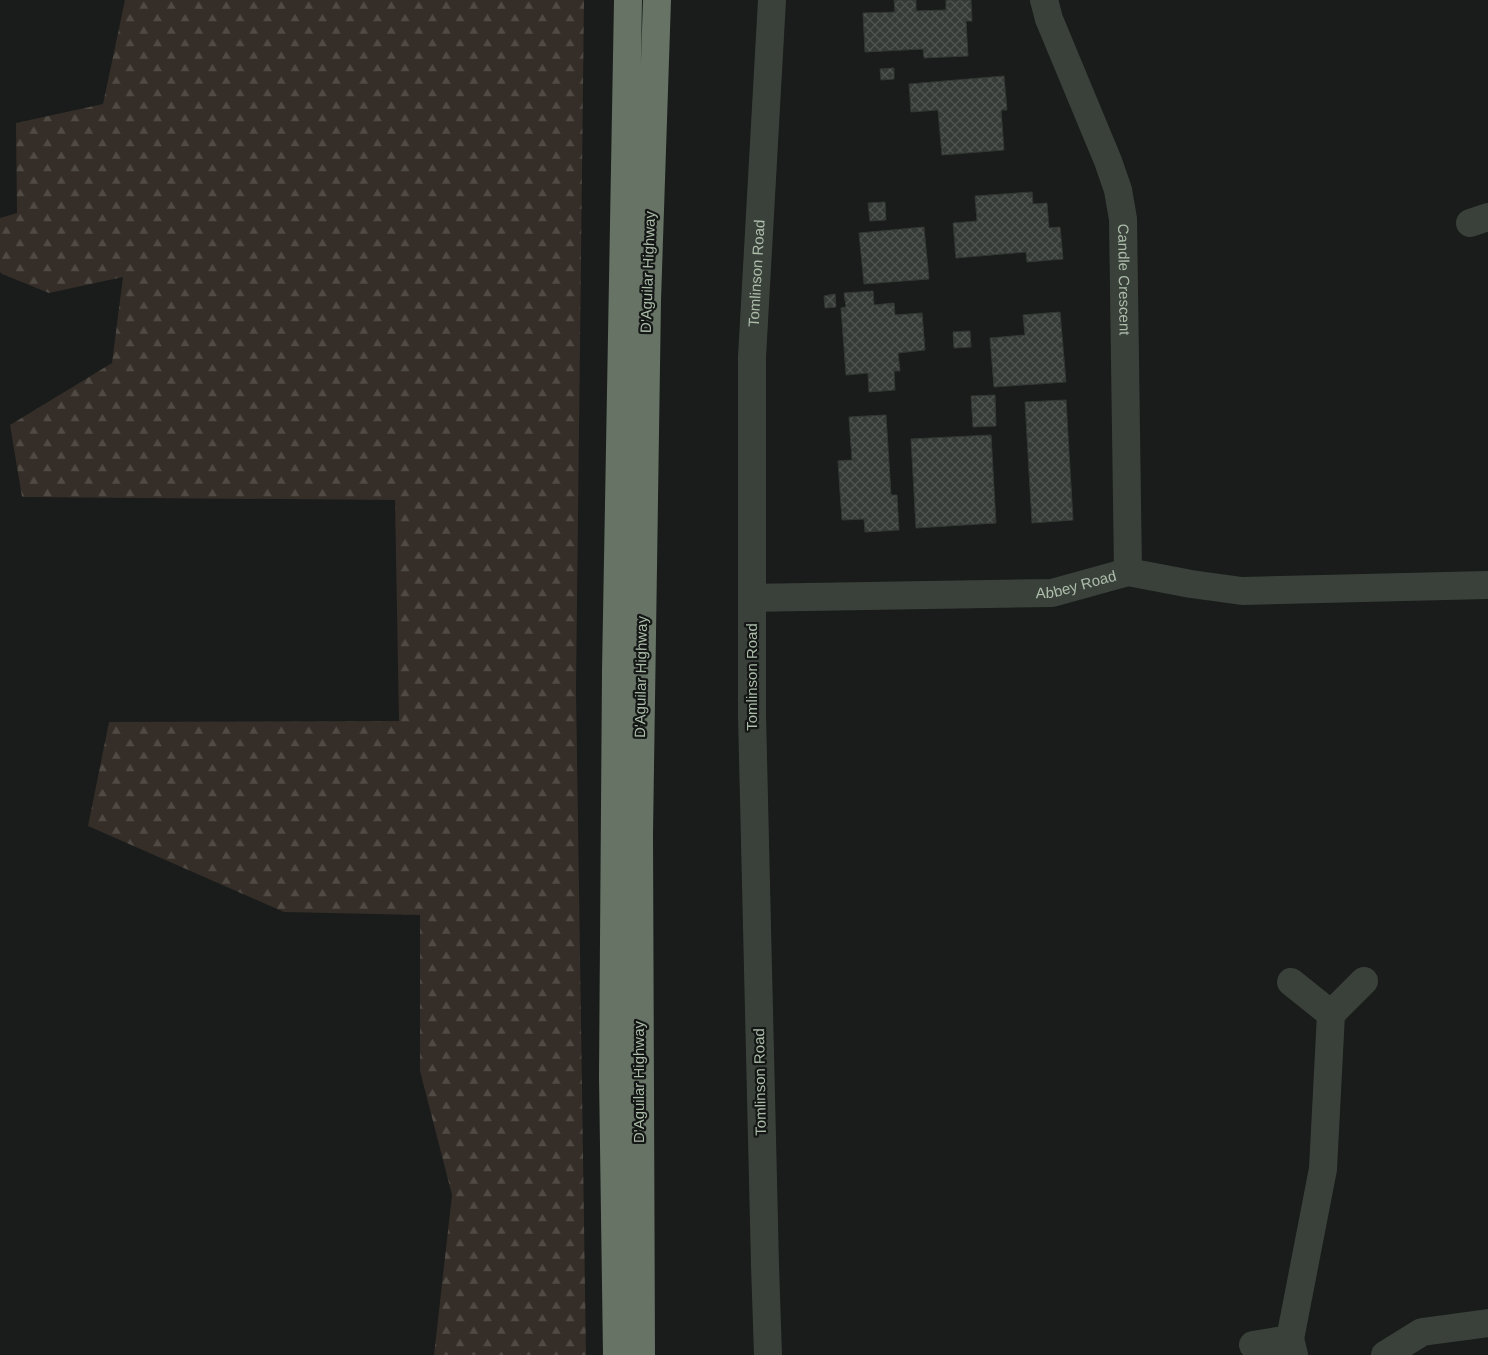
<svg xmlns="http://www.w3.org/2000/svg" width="1488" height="1355" viewBox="0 0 1488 1355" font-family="Arial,sans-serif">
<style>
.forest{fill:url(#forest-firs)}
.building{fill:url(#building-cross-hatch);stroke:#333834}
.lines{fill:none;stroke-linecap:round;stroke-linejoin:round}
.minor{stroke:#3a413a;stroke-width:28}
.highway{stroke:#667365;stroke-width:28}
.labels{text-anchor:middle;stroke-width:4.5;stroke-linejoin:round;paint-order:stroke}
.street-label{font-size:15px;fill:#acbdaa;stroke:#141715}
</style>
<defs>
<pattern id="forest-firs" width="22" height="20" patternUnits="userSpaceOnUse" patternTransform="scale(1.25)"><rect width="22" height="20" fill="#352d28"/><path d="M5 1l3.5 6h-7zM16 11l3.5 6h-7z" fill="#504a44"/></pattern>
<pattern id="building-cross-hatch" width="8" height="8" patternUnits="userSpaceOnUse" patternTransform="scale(1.25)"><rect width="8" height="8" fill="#363b37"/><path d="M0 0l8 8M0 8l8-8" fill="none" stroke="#505551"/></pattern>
</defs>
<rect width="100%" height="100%" fill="#191c1a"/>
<!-- forest -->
<path class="forest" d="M125 0H584L576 689 586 1355H434L452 1195 420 1071V915L284 912 88 826 109 722 399 721 395 500 22 497 10 425 112 363 123 277 49 293 2 274 0 272V218L17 213 16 123 103 104Z"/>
<!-- building -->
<path class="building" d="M894 0H916V11L946 10V0H971L972 21H966L968 56 924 58 923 49 865 52 863 13 895 12Z
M894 68V79L881 80 880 69Z
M1004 76 1007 110H1001L1004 150 942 155 938 110 911 112 909 84Z
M1032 192 1033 204 1047 203 1049 228 1060 227 1063 259 1027 262 1026 252 956 258 953 223 977 221 975 196Z
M885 202 886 220 870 221 868 203Z
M924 227 929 279 864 284 859 233Z
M873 291 874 305 894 303 895 315 922 313 925 350 898 353 900 371H894L895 390 869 392 868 373 846 375 841 308 846 307 844 293Z
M835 294 836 307 825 308 824 296Z
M1060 312 1066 382 994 387 990 338 1025 335 1023 315Z
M970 331 971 347 954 348 953 332Z
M995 395 996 426 973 427 971 396Z
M1066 400 1073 520 1032 523 1025 402Z
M886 415 891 495H897L899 530 865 532 864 519 842 520 838 461 852 460 849 417Z
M991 435 996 523 916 528 911 439Z"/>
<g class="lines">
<!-- minor -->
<g class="minor">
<path id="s1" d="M1044 0 1049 19 1108 161 1118 190 1123 219 1128 572"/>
<path d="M1470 223 1488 217"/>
<path id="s2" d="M752 598 1052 593 1128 572 1191 584 1242 591 1488 585"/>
<path d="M1331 1014 1364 981"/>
<path d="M1290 1339 1323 1169 1331 1014 1291 982"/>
<path d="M1253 1345 1290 1339 1294 1355"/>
<path id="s3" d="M768 1355 765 1265 752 715V357L772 0"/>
<path d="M1385 1355 1422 1332 1488 1323"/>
</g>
<!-- highway -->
<path class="highway" d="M617 1355 613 1076 616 671 628 0
M641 1355 639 834 647 300 657 0"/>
</g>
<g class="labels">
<!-- street labels -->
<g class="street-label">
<text transform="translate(648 272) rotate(-88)" y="5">D'Aguilar Highway</text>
<text dy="5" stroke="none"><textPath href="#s3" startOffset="1082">Tomlinson Road</textPath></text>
<text dy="5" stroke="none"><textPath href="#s1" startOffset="294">Candle Crescent</textPath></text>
<text dy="5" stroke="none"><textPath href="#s2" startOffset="325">Abbey Road</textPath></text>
<text transform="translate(641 677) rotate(-89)" y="5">D'Aguilar Highway</text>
<text transform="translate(752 677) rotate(-90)" y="5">Tomlinson Road</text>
<text transform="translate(639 1082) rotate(-90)" y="5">D'Aguilar Highway</text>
<text transform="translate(760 1082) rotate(-91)" y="5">Tomlinson Road</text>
</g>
</g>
</svg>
